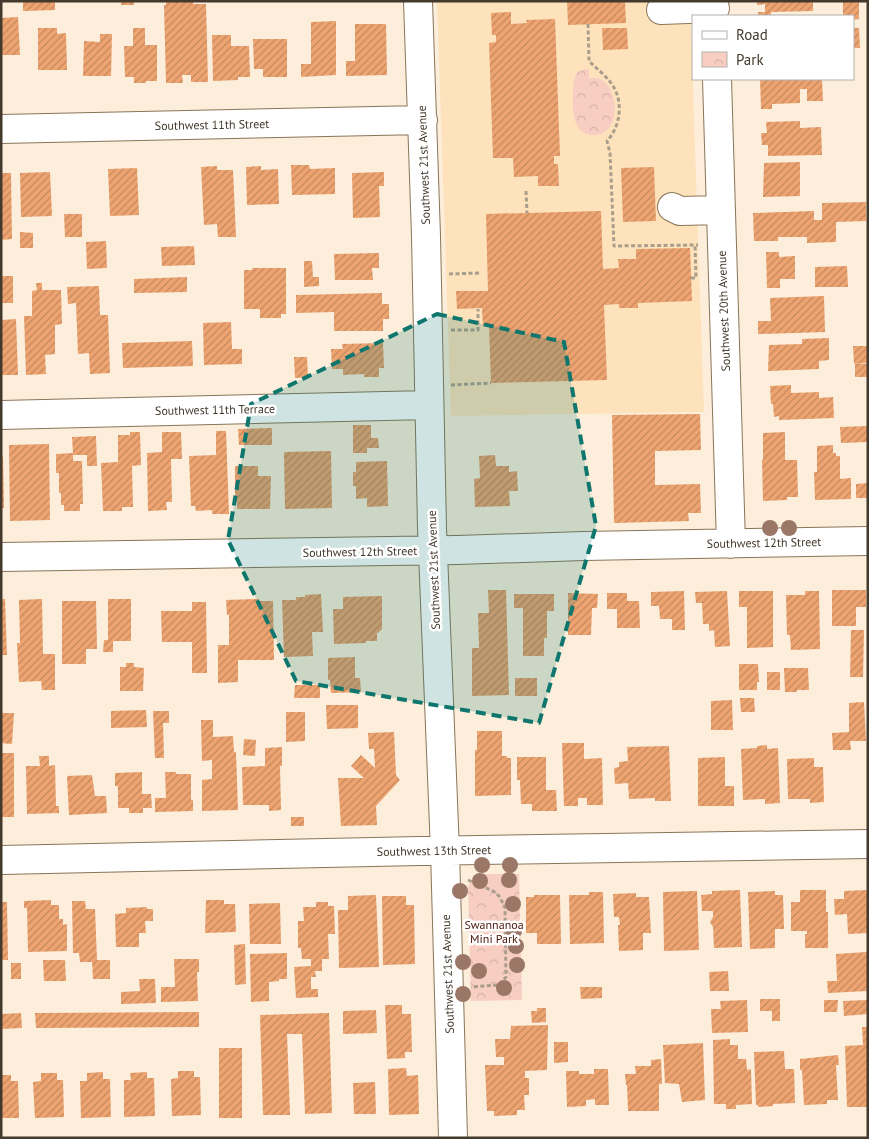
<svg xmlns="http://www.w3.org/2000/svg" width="869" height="1139" viewBox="0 0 869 1139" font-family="'PT Sans',sans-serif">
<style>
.built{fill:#fee2bb}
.park{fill:url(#park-crowns)}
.building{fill:url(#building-hatch)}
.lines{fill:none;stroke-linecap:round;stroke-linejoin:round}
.minor-casing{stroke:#897558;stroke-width:30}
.path{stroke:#a99d8c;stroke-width:3;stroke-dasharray:4 2.5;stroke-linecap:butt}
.minor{stroke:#fff;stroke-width:28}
.tree{fill:#9a7766}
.marked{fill:#0f766e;fill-opacity:0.2;stroke:#0f766e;stroke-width:4;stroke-dasharray:10 6;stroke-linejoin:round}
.labels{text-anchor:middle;stroke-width:5;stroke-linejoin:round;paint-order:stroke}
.street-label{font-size:12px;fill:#43392d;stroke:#fff}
.park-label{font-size:12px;fill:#4a1508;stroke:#fff}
</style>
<defs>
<pattern id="park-crowns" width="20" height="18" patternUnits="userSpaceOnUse" patternTransform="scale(1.25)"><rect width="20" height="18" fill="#f8cec3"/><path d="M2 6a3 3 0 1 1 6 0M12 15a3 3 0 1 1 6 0" fill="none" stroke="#d6b2a8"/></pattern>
<pattern id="building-hatch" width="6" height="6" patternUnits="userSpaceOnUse" patternTransform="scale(1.25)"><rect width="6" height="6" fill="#eea471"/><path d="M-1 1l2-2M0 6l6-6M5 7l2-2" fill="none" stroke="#c2875d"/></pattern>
</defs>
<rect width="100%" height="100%" fill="#fceeda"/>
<!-- built -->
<path class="built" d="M437 1H690L704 412 451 416Z"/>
<!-- park -->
<path class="park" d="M589 69V78C593 78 597 77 600 79 620 87 621 135 595 135 573 136 572 111 573 94 573 87 573 78 578 72 581 70 585 69 589 69Z
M485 874H519L522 1000 471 1001 468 887C471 879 477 876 485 874Z"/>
<!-- building -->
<path class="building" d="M23 1H55V10L23 11Z
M121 1H134V5H121Z
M193 1V4H206L208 82H191V75H182L183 83H166L164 5H166V2Z
M567 1H625L626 23 568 25Z
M757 1H813V11L771 12V16H759L758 12H765V4L757 5Z
M843 1H859V19L853 20V16H843Z
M511 12V24L527 23 526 20 555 19 560 156H554V164H558L559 186H538V176L514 177 513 158H493L489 43 496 42V35H492L491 13Z
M18 17 20 55H1V18Z
M336 21V75L301 77V64H311V22Z
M355 24H386L387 75 346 76V61H355Z
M38 28H57V34L66 33 67 70H38Z
M133 28H145V45H157V81H146V83H134V77H125L124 46H133Z
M602 28H627L628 49 603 50Z
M853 28H859L860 48H853Z
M100 34H112L111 76H83L84 41 100 42Z
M212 35H231V46H249L250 77H238V80L213 81Z
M253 39H287V77H263V69H254Z
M760 79H822L823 101H807V89H800V103L772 104V109H761Z
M800 121V128L821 127 822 155 768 156V145H762L761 133H767L766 122Z
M800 162V196L763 197 764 163Z
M291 165H309L310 169 335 168V194L292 195Z
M217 166V170H233L236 237H218L217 224 204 225 201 167Z
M261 166V170L278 169 279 204 247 205 246 167Z
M654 167 656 221 623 222 621 168Z
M137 168 139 215 110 216 108 169Z
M50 172 52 216 21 217 20 173Z
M384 172V186H379L380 217 353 218 352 173Z
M1 173H11L12 239 1 240Z
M866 202V221L836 222V242L807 243V237H778V241H754L753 213 814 211V220H822V203Z
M601 211 603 269 619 268 618 259H636V249L690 248 692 301 638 303V308H619V304L604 305 607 380 491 383 489 326H483L482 308 457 309 456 291H488L486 214Z
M64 214H82V237H65Z
M20 232 33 233V248H20Z
M106 241 107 268 87 269 86 242Z
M194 246 195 265 162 266 161 247Z
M766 252H779V257L795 256V279H780V288H767Z
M379 253V268H372L373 280H335L334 254Z
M304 261H312L313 277H319V286L304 287Z
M847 266 848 287H815V267Z
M252 268H286V314H281V318H260V309H244V270H252Z
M1 276H13V303H1Z
M187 277V292L134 293V279Z
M36 283H42V290H61L62 324 55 325V354L45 355 46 374 26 375 24 316H32V291L37 290Z
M99 286 100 315H108L110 373 90 374 89 353 78 354 76 303 68 304 67 287Z
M382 293V304H389V319H383V331H334V312L296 313V295Z
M824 296 825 332 758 334V321H771L770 298Z
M16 319 18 375H1V320Z
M231 322 232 349H242V364L204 365 203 323Z
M829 338V360L819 361V369L768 371 769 345 802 344V339Z
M192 341 193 366 123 368 122 343Z
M383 343 384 368H379V377H364V374L343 375V369H332L331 349H343L342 344Z
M853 346H868V363L854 364Z
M294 357H307L308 377 295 378Z
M855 364H868V377H855Z
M791 385V393L819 392V398L833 397 834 418 779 420V416L774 417 773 404H771L770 386Z
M700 414 701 450 655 451V485L700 484 701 513H688L689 521 614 523 612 415Z
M353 425H371V438H378L379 448H367V453H353Z
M868 426V442L841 443 840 427Z
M272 428V445H239L238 429Z
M216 431H226L229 514H212V510L196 511 195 506H191L189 456 216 455Z
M130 432H140L141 465 132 466 133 507H122V511H103L101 463 118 462V435H130Z
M162 432H181L182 459H171L172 502H166L167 510 148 511 147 453 162 452Z
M785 432V460H797L798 497H787V500L763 501 762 460H763V433Z
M96 436 97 466H87V455H73V461H82L83 504H80V511H64V505H61V493H59V473H56V454L73 453 72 437Z
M49 444 50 520 10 521 9 445Z
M833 445V453H836V456H840V479L851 478V499L815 500 814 472H817V446Z
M331 451 332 508 285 509 284 452Z
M495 455 496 466H509V472L517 471 518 491H509L510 506 475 507 474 479 480 478 479 456Z
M1 456H3L4 508H1Z
M387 461 388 506 367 507V498L356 499V486H353V472H356V462Z
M235 466H258V476H271L270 509H237V502H235Z
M868 483V498H856V484Z
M488 590H506L509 695 472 696V648H479L478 613H489Z
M832 590H866V607H856V626H832Z
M684 591 685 630H672V619H660L659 606H651V592Z
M727 591 730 646 715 647 714 630 709 631V624H703L702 603H696L695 592Z
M739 591H773V647L747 648V607H739Z
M805 591H819L820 649 791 650 790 635H787L786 595H805Z
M568 593 598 594 597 608H592L591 635H568Z
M607 593H627V601H639L640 628H617V609H607Z
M321 594 323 632H312L313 656 284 657 282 600H296V597H305V595Z
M514 594H554V611H547V638H544V656H523V608H514Z
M382 596V629L378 633H377V641H366V643L334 644 333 609H343V597Z
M1 599H5L7 655H1Z
M42 599 43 654H55V690H42L41 681 19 682 17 643H20L19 600Z
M108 599H131V641H113V652H103L104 640H108Z
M259 599V601H273L274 660H238V682L218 683V645H229V615H227L226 600Z
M62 601H96L97 649H86V664H62Z
M192 602H206L207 673H192V642H162L161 611H192Z
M851 630H864L863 677H850Z
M355 657V678H360L361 692 331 693 330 680H328V658Z
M126 663H134V667L144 668 143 691H120V667H126Z
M739 664H758L759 682H757V690H739Z
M784 668H808L809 690H797V692H785Z
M767 672H780V690H767Z
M515 678H537V696H515Z
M295 685H320V698H294Z
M740 698H754L755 712H741Z
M732 700 733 730H711V701Z
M864 702 866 741H850L851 750H833L832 733 849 732V703Z
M326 705H358V728L327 729Z
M146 710 147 727 111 728V711Z
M153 711H169V723H163L164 758H155Z
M286 712H305V741L286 742Z
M1 713H14L12 744 1 743Z
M201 720H213V737L233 736 234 752H236L238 810 202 811V780L212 779V760L202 761Z
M477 731H502V756H507V758H511V795L475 796V750H477Z
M394 732 396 775 400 780 376 806 377 825 341 826 338 778H364L351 766 361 755 375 768 374 749H369L368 733Z
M244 739 256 740 255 756 243 755Z
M562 743H584V759L602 758 603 805H587V798H578V806H564Z
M767 745V749L778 748 780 803 765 804V799L743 800 741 749 757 748V746Z
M669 746 671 801H655V798L629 799 628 783 615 784 614 768 619 767V762L628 761 627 747Z
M282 747V766H280L281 810 269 811V805H243L242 767 265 766V748Z
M1 753H14V817H1Z
M39 756H49V766L55 765 56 806H59V813L27 814 26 766H40Z
M517 757H546V790H556L557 811H532V804H521L520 780H517Z
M725 757V786H734V806H698V758Z
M814 758V767H823L824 802 810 803V799H788L787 759Z
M142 772V794H151L152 808H143V813H129V808H118V786H115V773Z
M165 772H176V774H191V800H193V811L155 812V798H166Z
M92 775 95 796H106L107 813 69 815 67 776Z
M291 817H304V826H291Z
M740 890 742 947 714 948 713 927 710 922 713 917V911H702L701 895 712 894V891Z
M800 890H826V912H828V948H805V934H807V931H791V902H800Z
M868 890V933L848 934 847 914 835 915 834 899H844V891Z
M697 891 699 950 664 951 663 892Z
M775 891V895H783L784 929H775V948L750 949 748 892Z
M589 892H603L604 943 570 944 569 895H589Z
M636 893V897H649L651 933H643V950L619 951 618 925H620L619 917H614L613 894Z
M376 895 379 967 339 968 338 910H348V896Z
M534 895H560L561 944H537V933H526V897H534Z
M382 896H406V905H414L415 964 383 965Z
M51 900V905H59V919H63V925L67 924V951L28 952 27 908H24V901Z
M206 900H224V904H235L236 932 205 933Z
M72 901H85L86 909H95L97 960H110V979H93L92 962H80L79 953H73Z
M1 902H7L8 960H1Z
M316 902H328V906H334L335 934H328L329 959H322V971H315L316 977H311V989H318V997L296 998 294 967 311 966V959H302L301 948H298V921H304L303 907H316Z
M280 903 281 944H250L249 904Z
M147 907V909H153V921H145L146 933H139V947H116L115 914 126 913V908Z
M245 944 246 984 235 985 234 945Z
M867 952 868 991 828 993 827 981H837L836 954Z
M287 953V979H279V981L269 982V1001L251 1002 250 954Z
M174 959H199V972H197L198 1001 161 1002V987H175Z
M43 960H65L66 981H44Z
M11 963H21V979H11Z
M728 971 729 991H710L709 972Z
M139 979H155L156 1003 121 1004V992L140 991Z
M580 987H602V998L581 999Z
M760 999H780V1021H772V1011H760Z
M747 1000 748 1032 712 1033 711 1009H721L720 1001Z
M824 1000H838L837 1012H824Z
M868 1000V1014L844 1016 843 1001Z
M385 1005H402V1014H411L412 1052H405V1058L387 1059Z
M537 1008H546V1022L532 1023 531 1011H537Z
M376 1010 377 1033 343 1034V1011Z
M199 1012V1027L36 1028 35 1013Z
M21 1013 22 1028 1 1029V1014Z
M329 1013 332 1113 305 1114 302 1034H287L290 1115H263L260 1015Z
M548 1025 547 1070 525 1071V1078H529V1095H524L525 1110H517V1115L494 1116V1111H487L485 1065H504V1057H496L495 1039H510L511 1026Z
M862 1027H868V1107H847L845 1046 863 1045Z
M730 1039V1045H738V1059H746L747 1070 751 1069 752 1104 736 1105V1109H726V1104H714L713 1040Z
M554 1042H568V1062L554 1063Z
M703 1043 705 1100 682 1102 679 1084 665 1083 663 1045Z
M219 1048H242V1118H219Z
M784 1051 785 1069H794L795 1103 773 1104V1106L758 1107V1105H756L754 1052Z
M838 1055 839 1065H836L838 1100H827V1104L804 1105 802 1070H800V1059Z
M661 1059 662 1084H659V1111H628L627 1085H626L625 1074H636L635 1066H651V1060Z
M406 1068 407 1076 418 1075 419 1114 389 1115 388 1069Z
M594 1069H608L609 1105H595V1099L586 1100V1106L567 1107 566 1071H579V1074H594Z
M178 1071H194V1077H200L201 1115 172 1116 171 1079 178 1078Z
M103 1072V1079H110L111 1117 81 1118 80 1081H87V1073Z
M147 1072V1078H154L155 1116 124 1117V1080H131L130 1073Z
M41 1073H57V1080H63L64 1117 35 1118 33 1082 41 1081Z
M1 1075H11V1081H18L19 1118H1Z
M375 1082 376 1114H354L353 1083Z"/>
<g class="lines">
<!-- minor casing -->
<g class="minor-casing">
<path id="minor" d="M418 1 426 236 432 528 445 851 453 1138
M661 10 715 8
M717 79 731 544
M1 129 423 120
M672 207 680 211 721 210
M1 415 429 405
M1 557 457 550 584 546 868 541
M1 860 420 851 868 844"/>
</g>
<!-- path -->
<path class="path" d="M471 1V2
M588 24 589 61C596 68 605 75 611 83 624 100 621 126 607 141L610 153 614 246 698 245
M526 191 527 213
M449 274 480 273
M691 278H696L695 245
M451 330H478V309
M451 385 491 383
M468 880 493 891 499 896 505 907 506 977 499 985 471 987"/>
<!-- minor -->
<use href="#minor" class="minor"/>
</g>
<!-- trees -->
<g class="tree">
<circle cx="770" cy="528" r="8"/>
<circle cx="789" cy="528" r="8"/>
<circle cx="482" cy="865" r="8"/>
<circle cx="510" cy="865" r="8"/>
<circle cx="509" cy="880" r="8"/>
<circle cx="480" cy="881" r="8"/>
<circle cx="460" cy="891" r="8"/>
<circle cx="513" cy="904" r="8"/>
<circle cx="514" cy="931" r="8"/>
<circle cx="516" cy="946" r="8"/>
<circle cx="463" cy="962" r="8"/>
<circle cx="517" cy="965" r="8"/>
<circle cx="479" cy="971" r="8"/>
<circle cx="504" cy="988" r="8"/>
<circle cx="463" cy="994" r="8"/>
</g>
<!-- marked area -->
<path class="marked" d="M437 314 564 342 596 526 539 723 296 681 228 540 251 404Z"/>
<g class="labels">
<!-- street labels -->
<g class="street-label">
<text transform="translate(212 125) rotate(-1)" y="4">Southwest 11th Street</text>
<text transform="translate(424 165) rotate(-92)" y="4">Southwest 21st Avenue</text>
<text transform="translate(724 311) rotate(-92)" y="4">Southwest 20th Avenue</text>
<text transform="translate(215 410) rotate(-1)" y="4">Southwest 11th Terrace</text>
<text transform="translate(764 543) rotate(-1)" y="4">Southwest 12th Street</text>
<text transform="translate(360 552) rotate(-1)" y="4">Southwest 12th Street</text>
<text transform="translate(434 570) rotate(-92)" y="4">Southwest 21st Avenue</text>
<text transform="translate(434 851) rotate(-1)" y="4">Southwest 13th Street</text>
<text transform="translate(448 974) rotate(-92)" y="4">Southwest 21st Avenue</text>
</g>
<!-- park labels -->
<g class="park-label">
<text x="494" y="929">Swannanoa<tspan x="494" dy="14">Mini Park</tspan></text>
</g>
</g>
<!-- border -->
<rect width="869" height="1139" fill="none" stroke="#43392d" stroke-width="5"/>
<!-- legend -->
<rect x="692" y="15" width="162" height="65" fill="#ffffff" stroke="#b4b0ab"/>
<rect x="702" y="31" width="25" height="8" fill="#ffffff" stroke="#b4b0ab"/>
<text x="736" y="40" font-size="15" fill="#43392d">Road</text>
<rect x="702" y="52" width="25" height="15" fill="url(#park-crowns)" stroke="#b4b0ab"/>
<text x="736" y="65" font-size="15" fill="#43392d">Park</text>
</svg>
